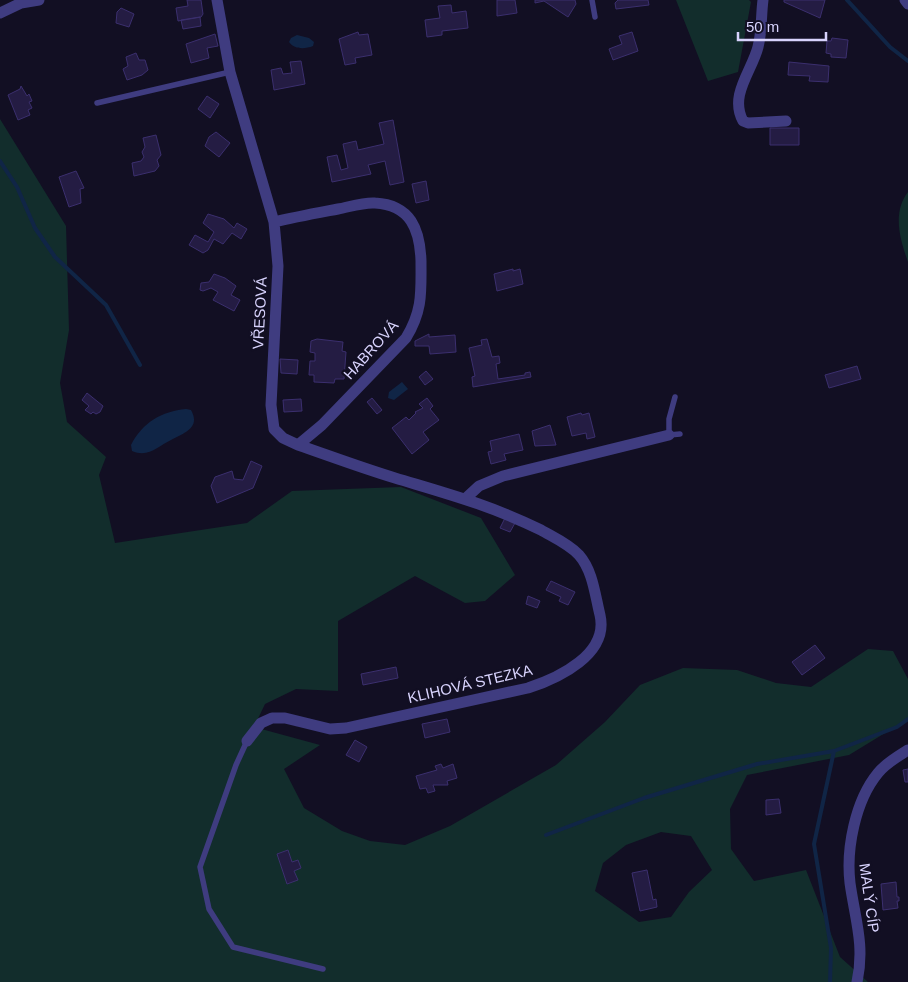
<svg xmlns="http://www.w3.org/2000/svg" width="908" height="982" viewBox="0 0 908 982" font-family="Helvetica,sans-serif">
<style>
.green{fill:#122d2c;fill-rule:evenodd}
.water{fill:#102546}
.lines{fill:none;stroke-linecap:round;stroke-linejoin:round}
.stream{stroke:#102546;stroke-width:4}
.building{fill:#241c43;stroke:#3b2f6e}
.service{stroke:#3f3c80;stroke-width:5.5}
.minor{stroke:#3f3c80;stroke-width:11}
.labels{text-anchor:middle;stroke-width:4.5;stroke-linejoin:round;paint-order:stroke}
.street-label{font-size:15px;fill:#d8d3fd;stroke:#120f23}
</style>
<rect width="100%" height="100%" fill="#120f23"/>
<!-- green -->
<path class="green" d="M676 0H749L751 2 738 72 708 81Z
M0 119 66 226 69 330 60 383 67 422 106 457 99 475 115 543 247 523 292 491 401 487 481 518 515 575 485 601 465 603 415 576 338 621V691L296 689 265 704 254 727 320 745 284 769 304 808 342 831 370 841 405 845 450 826 556 765 605 722 640 685 683 668 737 670 776 683 811 687 868 649 893 651 908 679V719L849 755 747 775 730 809 731 849 754 881 806 870 840 957 868 982H0ZM661 832 691 836 712 870 689 892 671 917 639 922 595 891 603 863 626 845Z
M908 192V262C900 239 892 213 908 192Z"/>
<!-- water -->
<path class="water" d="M297 35 309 38 314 42 313 46C305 49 295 50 289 42L291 38Z
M402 382 408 389 394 400 388 398 389 392Z
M186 409 191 410C201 428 184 433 171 440 158 446 149 458 132 451L131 445C142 423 162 411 186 409Z"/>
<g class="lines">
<!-- stream -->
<path class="stream" d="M847 0 890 47 908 61
M0 161 17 187 35 228 55 257 106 305 140 365
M546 835 644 798 757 764 834 751 897 727 908 719
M830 982 831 948 814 844 834 751"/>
</g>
<!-- building -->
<path class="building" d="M187 0H201L203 14 201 17 178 21 176 8 188 6Z
M497 0H515L517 13 497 16Z
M535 0H575L576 4 568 17 544 1 535 3Z
M618 0H648L649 5 616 9 615 3Z
M784 0H825L820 18 784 2Z
M451 5 452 13 466 11 468 28 442 31V35L427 37 425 20 440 18 438 6Z
M121 8 134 14 129 27 116 23 117 12Z
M200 17 201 26 183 29 181 20Z
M358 32 359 35 368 34 372 55 355 58 356 63 345 65 339 39Z
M632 32 638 51 613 60 609 49 622 44 619 36Z
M215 34 218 46 207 48 209 58 191 63 186 44Z
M832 38 848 40 846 58 831 57V54L826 53 827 41H831Z
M136 53 139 60H145L148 70 142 75 127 80 123 69 128 66 126 57Z
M301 61 305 84 274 90 271 70 281 68 283 74 292 73 290 62Z
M789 62 829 66 828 82 809 81 810 76 788 75Z
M21 86 27 96 29 94 32 101 29 102 32 108 28 110 30 115 18 120 8 95 20 89Z
M207 96 219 104 210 118 198 109Z
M393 120 404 182 390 185 385 161 368 165 371 174 332 182 327 157 337 155 341 170 348 168 343 144 356 141 358 150 384 144 379 123Z
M770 128H799V145H770Z
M216 132 230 143 219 157 205 146 209 137Z
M156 135 161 155 157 160 159 166 155 171 134 176 132 163 141 161 144 157 142 152 145 147 143 138Z
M76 171 84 188 80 189 81 203 69 207 59 177Z
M426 181 429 200 416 203 412 184Z
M208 214 224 219 234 228 237 223 247 229 241 239 232 233 223 244 214 239 208 250 203 253 189 245 195 235 208 242 214 232 203 223Z
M513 269V271L520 269 523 284 497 291 494 274Z
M214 274 225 278 236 286 231 295 240 300 234 311 213 300 218 292 211 288 203 291 200 290 201 283 209 282Z
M429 334V337L455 335 456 352 430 354 429 346H415V341Z
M317 339 343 342 342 351 346 352 344 379H335L334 383 314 382V375H309L310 361H315V353L310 352 311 341Z
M487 339 492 357 499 356 500 363 496 364 498 379 525 375V373L530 372 531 377 473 387 472 377 475 376 469 348 482 345 481 340Z
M280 359 298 360 297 374 281 373Z
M857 366 861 379 829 388 825 375Z
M426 371 433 379 425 385 419 377Z
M87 393 103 406 100 412 96 414 93 412 91 414 85 410 89 406 82 400Z
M372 398 382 410 377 414 367 402Z
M427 398 433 406 430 409 439 420 423 432 429 440 412 454 392 428 406 417 409 420 416 413 415 412 423 408 419 404Z
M301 399 302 411 284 412 283 400Z
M581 413 582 415 589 413 595 437 587 439 586 433 572 436 567 417Z
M550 425 556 445 535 446 532 431Z
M519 434 523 450 504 454 506 460 491 464 488 452 492 451 490 441Z
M251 461 262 466 253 488 217 503 211 486 215 477 232 471 234 479 243 480Z
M505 518 515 523 510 532 500 528Z
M551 581 575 592 568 605 559 601 561 597 546 590Z
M528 596 540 601 537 608 526 604Z
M815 645 825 658 802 675 792 662Z
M396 667 398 678 363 685 361 674Z
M447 719 450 732 425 738 422 724Z
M355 740 367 747 359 762 346 755Z
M441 764 443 768 453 764 457 778 447 781 448 785H433L435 791 428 793 426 788 420 789 416 776 437 770 435 766Z
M908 769V782H905L903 770Z
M779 799 781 813 766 815V800Z
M288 850 292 862 298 860 301 868 294 871 298 880 287 884 277 854Z
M647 870 653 900 656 899 657 907 640 911 632 873Z
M896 882 897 897H899V901H897L898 908 883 910 881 884Z"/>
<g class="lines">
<!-- service -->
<path class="service" d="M592 0 595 17
M97 103 230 72
M675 397 669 419V435L680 434
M247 741 236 765 200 867 209 909 233 947 323 969"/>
<!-- minor -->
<path class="minor" d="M217 0 230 72 274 222 278 266 271 405 274 429 283 438 298 445C330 456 362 468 395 478 448 494 490 505 541 530 553 537 569 544 579 555 593 571 595 595 600 615 609 654 559 678 528 688L346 728 330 729 285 718H272L261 723 247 741
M763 0C761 15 762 32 758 47 752 71 729 95 743 121L748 123 786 121
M905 0 908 4
M0 13 21 3 39 0
M274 222C295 217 317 213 338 209 349 207 364 202 375 203 411 205 420 230 421 261 421 292 423 310 406 338L322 425 298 445
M466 498 479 486 503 476 669 435
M857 982C865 945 855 919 850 883 846 849 855 801 878 773 886 763 897 757 908 750"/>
</g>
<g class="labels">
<!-- street labels -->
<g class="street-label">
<text transform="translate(260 313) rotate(-87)" y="5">VŘESOVÁ</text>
<text transform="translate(371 350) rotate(-48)" y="5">HABROVÁ</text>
<text transform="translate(470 684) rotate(-13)" y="5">KLIHOVÁ STEZKA</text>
<text transform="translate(869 898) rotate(82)" y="5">MALÝ CÍP</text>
</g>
</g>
<!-- scale -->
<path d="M738 32v8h88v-8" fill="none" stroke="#d8d3fd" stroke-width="2.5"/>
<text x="746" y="32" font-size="15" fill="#d8d3fd" stroke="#120f23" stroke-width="4" paint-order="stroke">50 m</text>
</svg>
